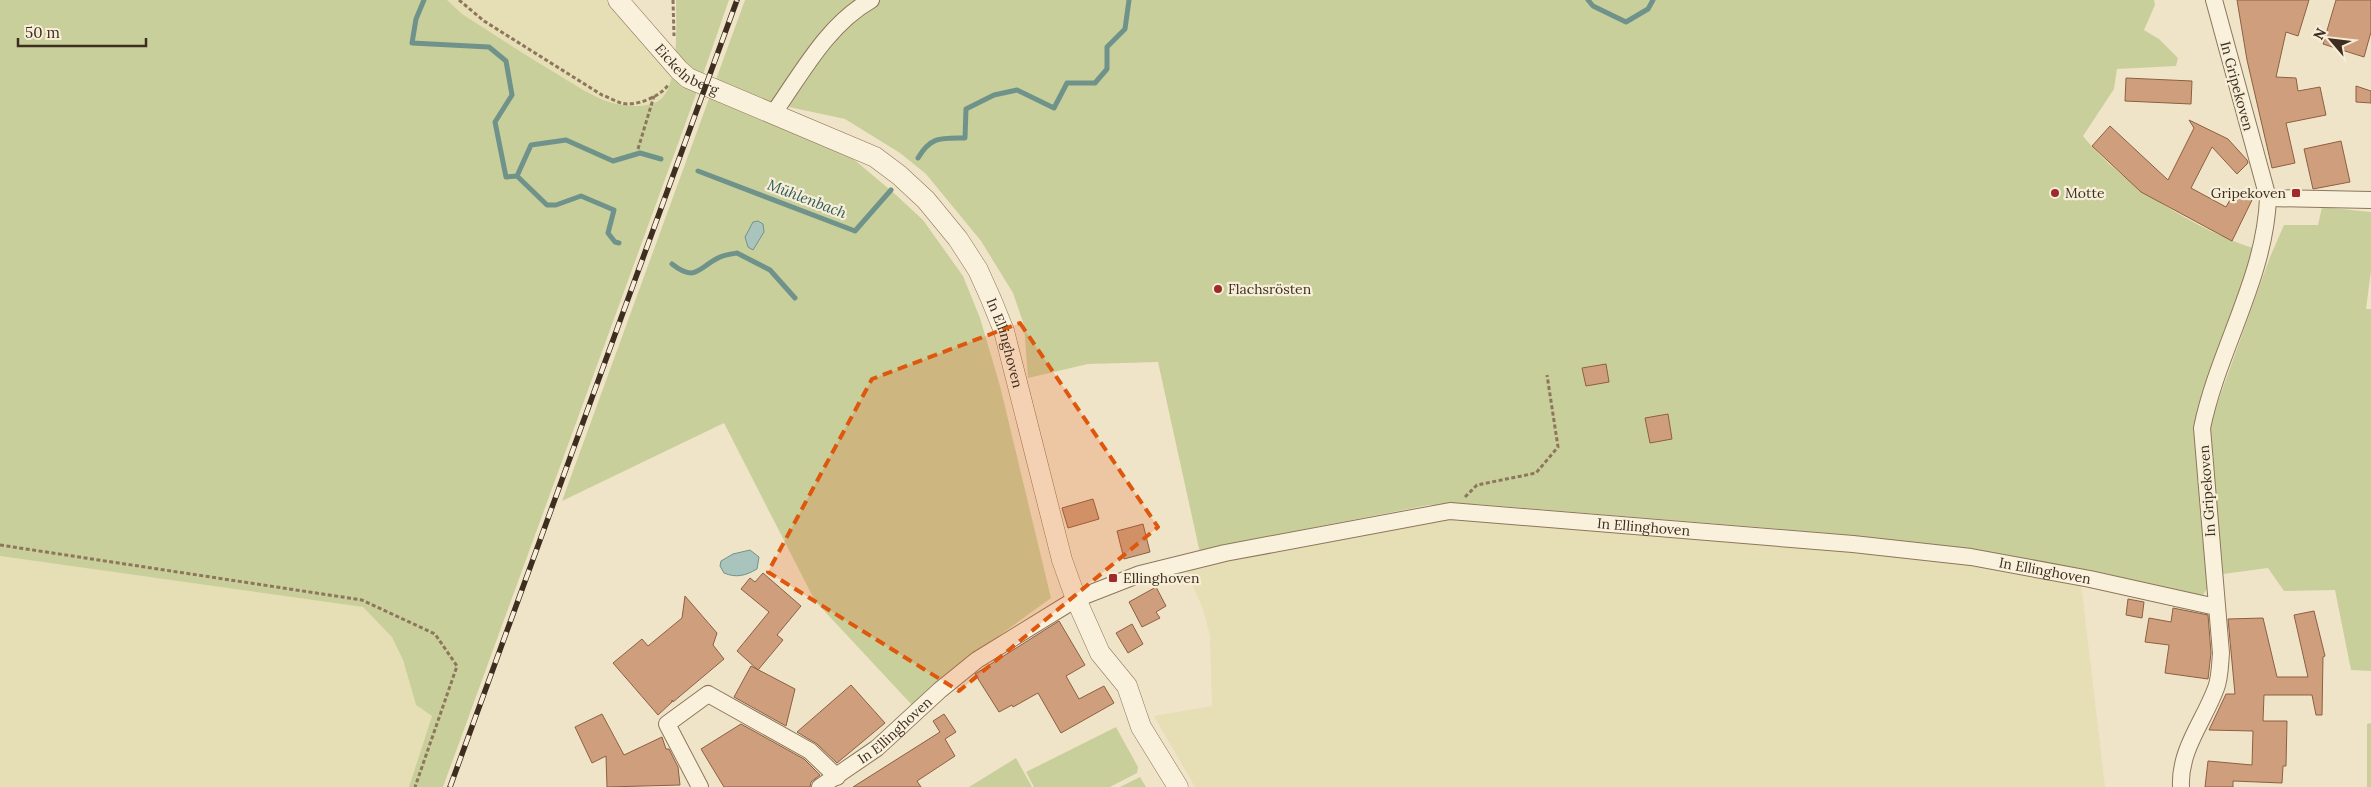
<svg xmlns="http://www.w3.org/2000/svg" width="2371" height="787" viewBox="0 0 2371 787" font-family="Lora,serif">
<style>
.farmland{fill:#e6deb5}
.green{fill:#c9cf9b}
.water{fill:#a9c4bc;stroke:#6f938a}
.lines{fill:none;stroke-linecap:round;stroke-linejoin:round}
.stream{stroke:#6f938a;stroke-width:5}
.building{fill:#cf9f7d;stroke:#8d5f41}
.minor-casing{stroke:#8d765c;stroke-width:18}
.tertiary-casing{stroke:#8d765c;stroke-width:21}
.path{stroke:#8d765c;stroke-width:3;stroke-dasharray:4 2.5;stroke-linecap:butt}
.minor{stroke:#faf1dc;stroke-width:16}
.tertiary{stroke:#faf1dc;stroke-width:20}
.rail-casing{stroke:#3d2e20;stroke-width:5.5}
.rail{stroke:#f7eed8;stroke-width:4;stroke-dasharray:11;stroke-linecap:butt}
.marked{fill:#df570d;fill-opacity:0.2;stroke:#df570d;stroke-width:4;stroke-dasharray:10 6;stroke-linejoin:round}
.poi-dot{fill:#9e2a2b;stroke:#f7eed8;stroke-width:2}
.labels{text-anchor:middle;stroke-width:4.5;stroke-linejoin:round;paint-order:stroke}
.street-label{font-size:14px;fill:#3d2e20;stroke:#f7eed8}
.poi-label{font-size:14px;fill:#3d2e20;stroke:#f7eed8;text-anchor:start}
.water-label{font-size:15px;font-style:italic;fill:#2f5d5a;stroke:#f7eed8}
</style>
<rect width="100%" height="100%" fill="#f0e4c8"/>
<!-- farmland -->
<path class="farmland" d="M447 0H611L672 70 671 82 663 98 648 105 630 106 609 102 586 91 550 70 462 14Z
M1450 514 1950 561 2081 583 2105 787H1195L1154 716 1212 706 1210 636 1203 609 1184 566Z
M0 556 363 607 392 636 403 660 416 705 432 716 409 787H0Z"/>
<!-- green -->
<path class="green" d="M0 0H447L462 14C495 35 528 57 562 77 577 86 592 96 609 102 623 106 652 110 663 97 679 79 676 23 676 0H729L698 89 443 787H409L432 716 416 705 403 660 392 637 363 607 0 556Z
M745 0H2154L2155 5 2144 30 2159 39 2178 58 2176 66 2117 69 2114 89 2083 136C2122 185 2197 230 2256 249L2198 420 2209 586 2203 595 2194 596 1951 548 1839 534 1476 504 1429 505 1316 527 1200 553 1158 362 1088 364 1028 378 1024 325 1013 293 981 241 926 174 900 153 845 119 775 104 857 162 895 194 923 220 963 276 980 318 1000 386 1051 598 953 669 912 705 815 601 724 423 562 501Z
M2322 207 2371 212V271L2366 309H2371V671L2351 670 2335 590 2284 591 2268 568 2223 574 2210 445 2211 421 2270 257 2284 225H2318Z
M2371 723V787H2367V724Z
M1116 727 1138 767 1137 773 1110 787H1034L1026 772Z
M1016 758 1032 787H969Z
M1140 777 1146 787H1120Z"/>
<!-- water -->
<path class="water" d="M758 221 763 224 764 232 753 250 748 247 745 237 753 222Z
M750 550 759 557 757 569C745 576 736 578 724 573L720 566 721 561 733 554Z"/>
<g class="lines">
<!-- stream -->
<path class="stream" d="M424 0 416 19 412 43 489 47 506 61 512 95 495 122 506 177 517 176 531 145 566 140 613 161 640 153 661 159
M1588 0 1593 6 1626 22 1648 9 1653 0
M918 158C931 136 941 138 965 138L966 109 994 95 1017 90 1054 108 1067 83H1095L1107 69V47L1125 29 1129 0
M698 171 855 231 891 190
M517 176 547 205H556L581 196 614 210 608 233 615 242 619 243
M672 264C695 282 697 269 718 258 723 255 731 254 737 253L770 270 795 298"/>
</g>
<!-- building -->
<path class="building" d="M2237 0H2309L2298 36 2286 32 2276 77 2296 78 2298 91 2320 87 2326 115 2286 123 2295 163 2272 168 2247 60Z
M2336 0H2371V32L2364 57 2323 44Z
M2126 78 2192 81 2191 104 2125 101Z
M2356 86 2371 91V103L2356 102Z
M2189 120 2228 139 2247 160 2248 163 2237 174 2212 147 2191 188 2226 207 2235 191 2252 200 2232 241 2141 192 2092 146 2110 126 2168 180 2194 128Z
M2341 141 2350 182 2313 189 2304 149Z
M1606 364 1609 382 1586 386 1582 368Z
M1668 414 1672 439 1650 443 1645 418Z
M1093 499 1099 519 1068 528 1062 508Z
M1143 524 1150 552 1124 559 1117 531Z
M763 573 801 606 777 635 783 640 758 670 737 651 769 612 741 589 750 578 755 582Z
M1156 587 1166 606 1156 612 1160 618 1142 627 1129 602Z
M685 596 717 633 713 645 724 659 673 702 672 700V702L658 715 613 663 642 639 648 646 682 618Z
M2128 599 2144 602 2142 618 2126 615Z
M2173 608 2208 615 2211 653 2208 679 2165 673 2169 645 2145 642 2149 618 2171 622Z
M2314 611 2325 656 2323 657 2322 715H2316L2312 695H2264L2263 721H2287L2286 766H2283L2282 783 2233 781V787H2205L2208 761 2252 765 2253 731 2209 730 2226 694H2235L2228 619 2263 618 2277 677H2308L2294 615Z
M1059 621 1085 665 1066 676 1079 699 1104 686 1114 703 1061 733 1038 693 1013 707 1012 705 999 712 975 674Z
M1132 624 1143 644 1128 653 1116 633Z
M751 666 795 689 786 726 734 697Z
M851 685 885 723 837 763 817 744 797 732Z
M602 714 624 755 662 737 666 749H669L678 767 680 785 607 787 606 756 592 763 575 727Z
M944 714 956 732 945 739 955 756 917 781 921 787H853L940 732 933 721Z
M741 724 804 759 820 775 811 782 810 787H724L701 749Z"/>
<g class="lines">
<!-- minor casing -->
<g class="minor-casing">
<g id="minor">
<path d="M773 114C802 73 827 25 871 0"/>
<path d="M2268 198 2371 200"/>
<path d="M700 787 667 724 708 694 810 751 837 777"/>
<path id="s1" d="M820 787 877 748 940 690 977 660 1076 599 1140 574 1225 553 1450 511 1853 544 1971 557 2090 579 2216 607"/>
<path d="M2181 787C2179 750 2204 721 2216 688 2220 678 2220 664 2221 653L2202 428C2218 350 2265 278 2268 198L2214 0"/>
</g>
</g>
<!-- tertiary casing -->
<g class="tertiary-casing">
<g id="tertiary">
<path id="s2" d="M618 0 679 70 688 78 875 157 899 175 926 200 958 239 978 270 991 299 1004 331 1062 560 1076 599 1100 653 1127 686 1141 727 1178 787"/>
</g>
</g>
<!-- path -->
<path class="path" d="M459 0 484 21 602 95C608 97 615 101 621 103 635 107 660 97 668 85
M673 0 674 36
M638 149 654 96
M1465 497 1477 485 1536 473 1558 447 1547 375
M0 545 362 600 435 634 457 666 415 787"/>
<!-- minor -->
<use href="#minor" class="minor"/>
<!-- tertiary -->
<use href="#tertiary" class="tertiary"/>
<!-- rail casing -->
<g class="rail-casing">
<path id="rail" d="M450 787 737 0"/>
</g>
<!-- rail -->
<use href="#rail" class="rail"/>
</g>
<!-- marked area -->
<path class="marked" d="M1020 323 1158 527 959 691 768 572 872 379Z"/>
<!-- markers -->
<g class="poi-dot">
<circle cx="2055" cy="193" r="5"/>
<rect x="2291" y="188" width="10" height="10" rx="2.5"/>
<circle cx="1218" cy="289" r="5"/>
<rect x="1108" y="573" width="10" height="10" rx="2.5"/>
</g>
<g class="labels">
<!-- street labels -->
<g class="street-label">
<text dy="5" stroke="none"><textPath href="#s2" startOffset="99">Eickelnberg</textPath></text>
<text transform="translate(2237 86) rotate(75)" y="5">In Gripekoven</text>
<text dy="5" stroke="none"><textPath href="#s2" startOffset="540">In Ellinghoven</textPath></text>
<text transform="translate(2207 491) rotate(-94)" y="5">In Gripekoven</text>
<text dy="5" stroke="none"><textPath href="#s1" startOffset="898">In Ellinghoven</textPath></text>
<text dy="5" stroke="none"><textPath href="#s1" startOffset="1302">In Ellinghoven</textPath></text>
<text dy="5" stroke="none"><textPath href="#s1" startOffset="94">In Ellinghoven</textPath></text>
</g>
<!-- poi labels -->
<g class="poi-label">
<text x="2065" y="198">Motte</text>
<text x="2286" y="198" text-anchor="end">Gripekoven</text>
<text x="1228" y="294">Flachsrösten</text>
<text x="1123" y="583">Ellinghoven</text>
</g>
<!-- water labels -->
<g class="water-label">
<text transform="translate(807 199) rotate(21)" y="5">Mühlenbach</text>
</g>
</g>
<!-- north arrow -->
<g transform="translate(2331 40) rotate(298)" stroke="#f7eed8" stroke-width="4" paint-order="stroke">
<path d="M0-4L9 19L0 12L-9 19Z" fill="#3d2e20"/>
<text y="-8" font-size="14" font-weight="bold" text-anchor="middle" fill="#3d2e20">N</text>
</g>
<!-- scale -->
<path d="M18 38v8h128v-8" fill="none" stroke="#3d2e20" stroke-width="2.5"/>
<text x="25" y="38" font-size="15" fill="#3d2e20" stroke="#f7eed8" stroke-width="4" paint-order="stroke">50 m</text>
</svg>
